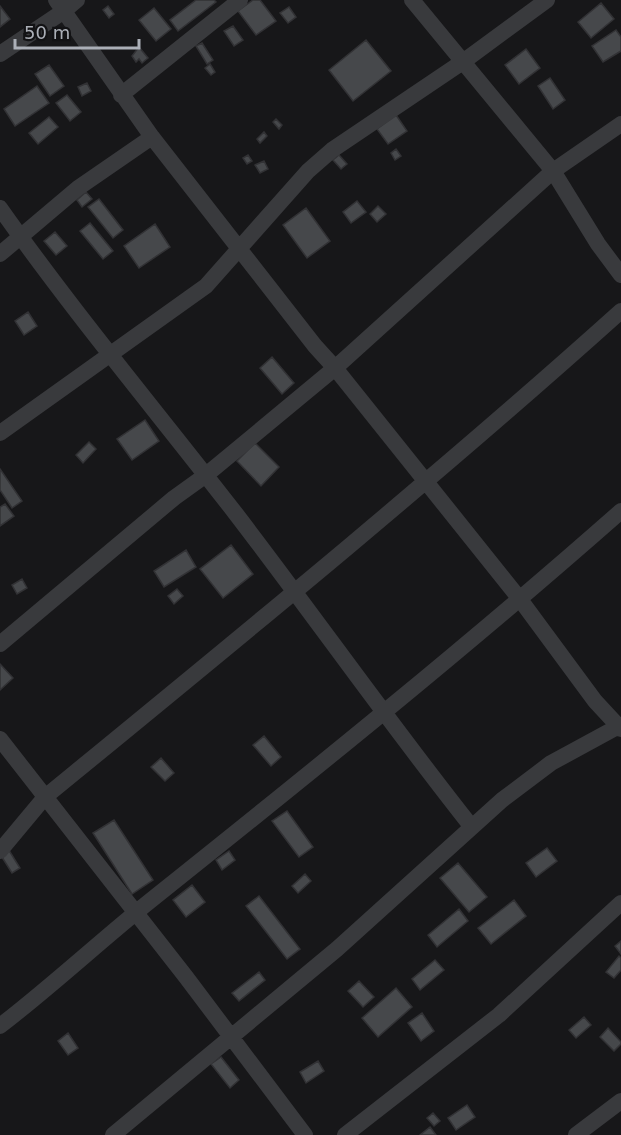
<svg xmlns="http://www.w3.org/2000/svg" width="621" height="1135" viewBox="0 0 621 1135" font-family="'DejaVu Sans',sans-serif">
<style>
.building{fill:#46484b;stroke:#323235;stroke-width:1.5}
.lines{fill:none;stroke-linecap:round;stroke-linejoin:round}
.minor{stroke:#393a3d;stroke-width:16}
</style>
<rect width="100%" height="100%" fill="#171719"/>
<!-- building -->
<path class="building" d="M196 0H214L216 2 178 31 170 20Z
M253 0H260L276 21 256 35 238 11Z
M601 3 614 19 591 38 578 22Z
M0 6 10 19 0 27Z
M108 6 114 14 109 18 103 10Z
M289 7 296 17 288 23 280 13Z
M154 8 171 29 156 41 139 20Z
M233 26 243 40 234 46 224 31Z
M616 30 621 37V51L603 62 592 46Z
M366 40 391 71 353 101 329 70Z
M202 43 213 60 207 64 196 46Z
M139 47 148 58 142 63 139 59 136 62 132 56Z
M526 49 540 68 519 84 505 65Z
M210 64 215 72 211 75 205 68Z
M49 65 64 86 50 96 35 74Z
M550 78 565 100 553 109 538 86Z
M87 83 91 91 82 96 78 87Z
M37 86 49 103 15 126 4 109Z
M67 95 81 112 70 121 56 103Z
M396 115 407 131 388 144 377 129Z
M49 117 58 127 38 144 29 133Z
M276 119 282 125 279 129 273 122Z
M264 132 267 136 260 143 257 139Z
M396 149 401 156 395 160 391 153Z
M248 155 252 161 247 164 243 158Z
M339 155 347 164 341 169 333 160Z
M264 161 268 169 260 173 255 165Z
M86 192 92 199 82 207 77 200Z
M99 199 123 230 113 238 88 207Z
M357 201 366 212 351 223 343 212Z
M378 206 386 214 377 222 370 214Z
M306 208 330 241 307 258 283 225Z
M90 223 113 251 103 259 80 231Z
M155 224 170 247 139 268 124 246Z
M55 232 67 246 56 255 44 241Z
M28 312 37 326 24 335 15 321Z
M272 357 294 383 282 394 260 368Z
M145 420 159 441 132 460 117 439Z
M89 442 96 449 83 463 76 455Z
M255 443 279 467 261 486 237 461Z
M0 469 22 501 12 508 0 490Z
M5 504 14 516 0 526V507Z
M231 545 253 574 223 598 200 569Z
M186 550 196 567 164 587 154 571Z
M22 579 27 588 17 594 12 585Z
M177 589 183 596 174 604 168 596Z
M0 664 13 678 0 690Z
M264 736 281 757 271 766 253 745Z
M161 758 174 773 165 781 151 767Z
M287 811 313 847 299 857 272 821Z
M114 820 153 880 132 894 93 833Z
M5 844 20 868 12 873 0 854Z
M547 848 557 861 536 877 526 863Z
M229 851 235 860 222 870 216 860Z
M458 863 487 897 469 912 440 878Z
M305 874 311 881 298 893 292 886Z
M192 885 205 902 186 917 173 900Z
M259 896 300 949 287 959 246 906Z
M514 900 526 916 491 944 478 928Z
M459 909 468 921 437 947 428 935Z
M621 941V954L615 946Z
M619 956 621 958V970L614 978 606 972Z
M435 960 444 970 420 990 412 979Z
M259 972 265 980 239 1001 232 993Z
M359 981 374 997 363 1007 348 991Z
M396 988 412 1007 378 1037 362 1018Z
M422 1013 434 1031 421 1041 408 1023Z
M584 1017 591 1025 576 1038 569 1030Z
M608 1028 621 1042V1044L614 1051 600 1037Z
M68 1033 78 1048 68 1055 58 1041Z
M221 1057 239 1080 230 1088 211 1064Z
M318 1061 324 1071 306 1083 300 1072Z
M467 1105 475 1117 456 1130 448 1118Z
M433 1113 440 1121 434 1126 427 1118Z
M430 1127 436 1135H420Z"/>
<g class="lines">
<!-- minor -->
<path class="minor" d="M56 0 152 137 315 346 335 368 519 598 595 701 621 729
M412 0 553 171 598 244 621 275
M0 54 64 11 77 0
M121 95 240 0
M0 208C74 313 157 412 236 514 315 617 390 724 471 826
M0 254 78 188 152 137
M0 433 206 286 308 171 332 150 464 61 547 0
M0 644 174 498 206 475 335 368 553 171 621 124
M0 739 186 977 305 1135
M0 851 45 797C239 638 434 479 621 311
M0 1026C52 986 99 942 150 901 309 774 468 646 621 511
M113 1135 337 949 502 800 551 763 621 725
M345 1135 499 1015 621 903
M576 1135 621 1101"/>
</g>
<!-- scale -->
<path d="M15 39v9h124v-9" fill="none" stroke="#abafb7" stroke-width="3"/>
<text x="24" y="39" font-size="18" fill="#abafb7" stroke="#121214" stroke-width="4.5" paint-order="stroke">50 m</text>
</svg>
